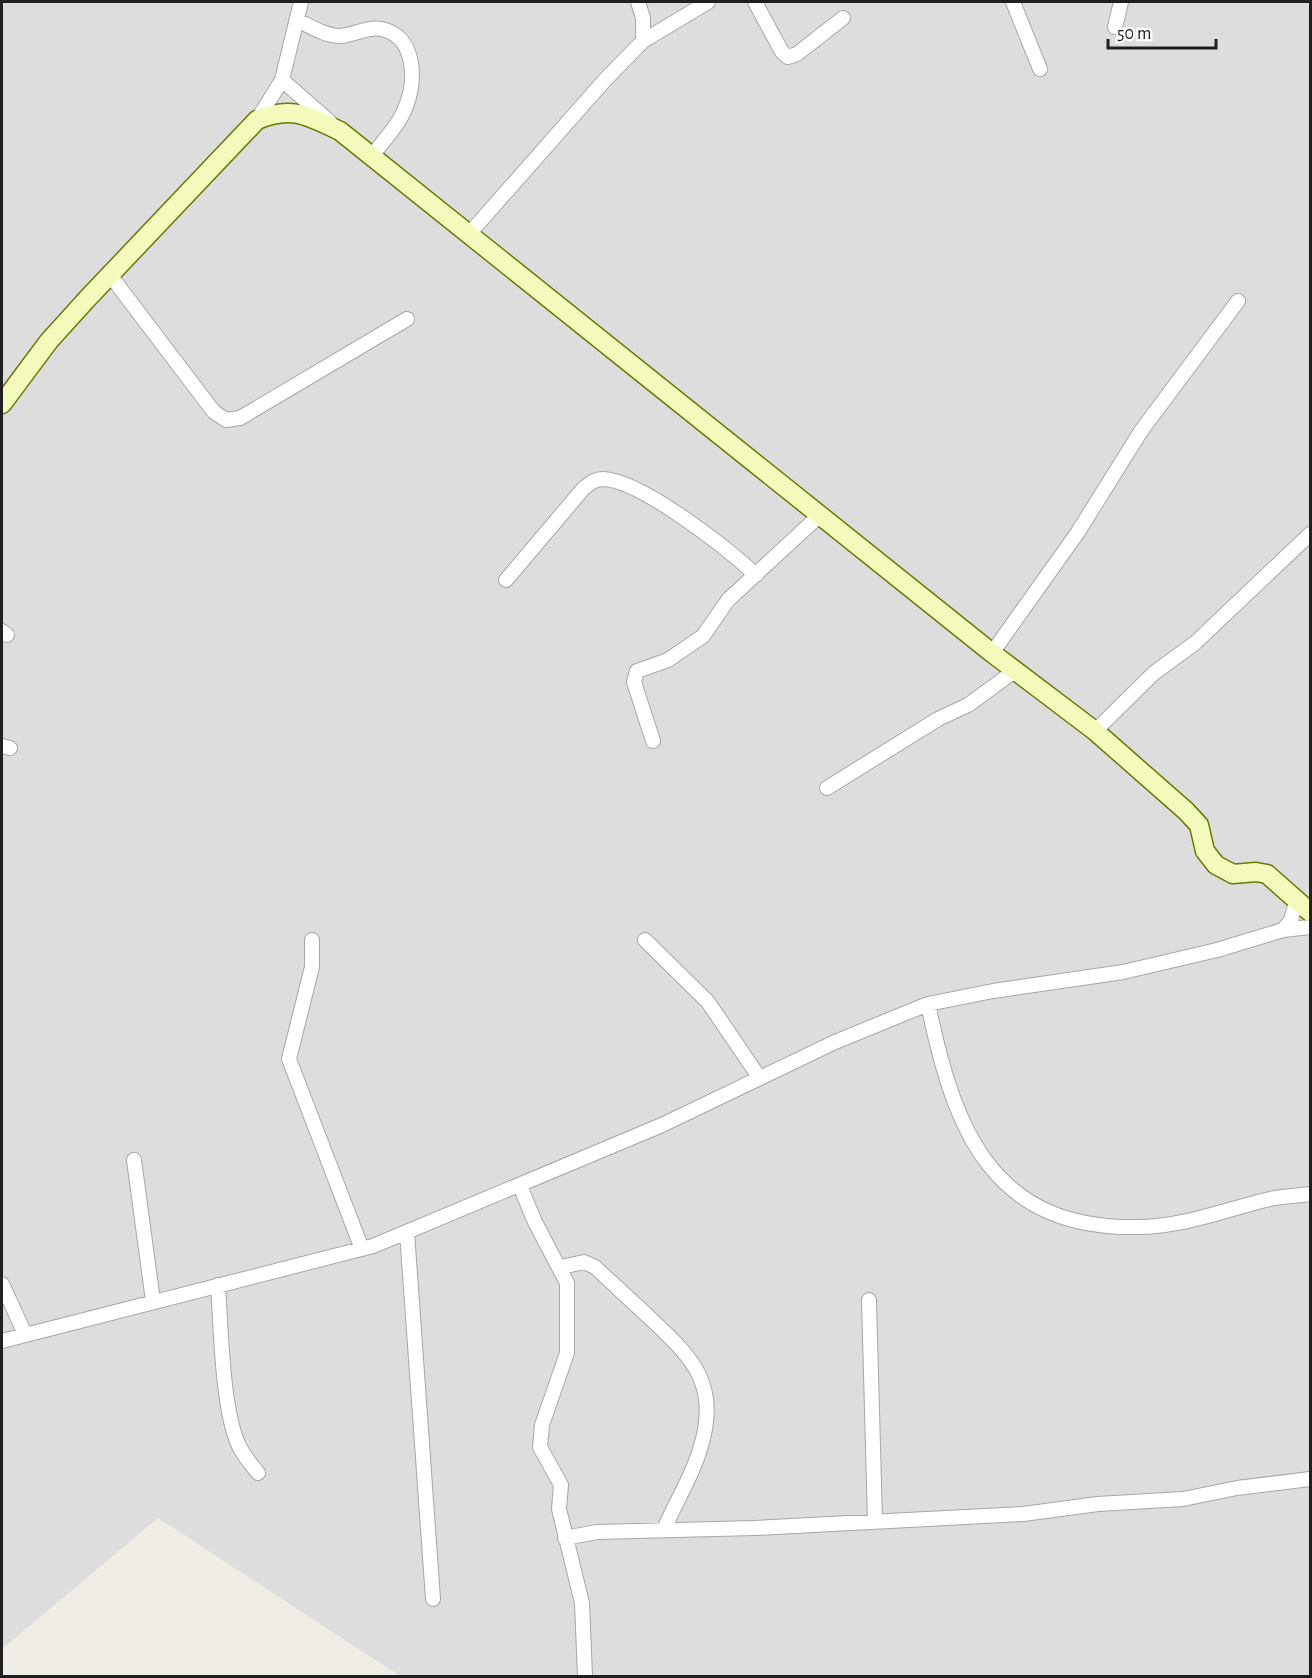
<svg xmlns="http://www.w3.org/2000/svg" width="1312" height="1678" viewBox="0 0 1312 1678" font-family="'Alegreya Sans',sans-serif">
<style>
.residential{fill:#dedddd}
.lines{fill:none;stroke-linecap:round;stroke-linejoin:round}
.street-casing{stroke:#a7a7a7;stroke-width:16}
.secondary-casing{stroke:#687a04;stroke-width:21}
.street{stroke:#fff;stroke-width:14}
.secondary{stroke:#f4fabb;stroke-width:18}
</style>
<rect width="100%" height="100%" fill="#f0ede6"/>
<!-- residential -->
<path class="residential" d="M2 2H1310V1676H400L158 1518 2 1649Z"/>
<g class="lines">
<!-- street casing -->
<g class="street-casing">
<path id="street" d="M638 2 643 18V41
M755 2 782 52 788 57 797 54 843 18
M1013 2 1040 69
M297 20C310 26 325 36 340 36 356 35 368 25 385 30 416 39 416 82 406 106 400 124 383 141 372 156
M1115 27 1121 2
M282 80 330 122
M257 120 282 80 301 2
M469 234 604 81 643 41 708 2
M110 275 214 412 226 420 240 418 407 319
M506 580 583 489C589 484 594 479 603 479 641 480 728 549 756 575
M2 631 7 635
M992 653 1078 532 1141 431 1238 301
M1095 731 1154 673 1195 643 1310 534
M653 741 634 682 637 671 668 660 703 636 728 600 820 515
M2 746 10 748
M827 788 938 719 968 705 1016 670
M1283 930 1291 920 1297 899
M312 940V967L289 1059 362 1249
M645 940 708 1002 759 1077
M928 1004C954 1130 992 1231 1141 1227 1186 1226 1227 1209 1270 1199 1283 1196 1297 1196 1310 1194
M134 1160 153 1301
M520 1186 535 1222 567 1283V1353L542 1425 540 1447 561 1485 559 1509 582 1603 585 1676
M407 1232 433 1599
M561 1267 584 1262 595 1267C614 1285 633 1302 652 1320 694 1359 719 1386 701 1446 693 1476 675 1502 664 1530
M2 1284 25 1334
M218 1285C221 1327 222 1410 239 1446 244 1456 251 1464 258 1473
M869 1300 875 1521
M2 1341 373 1246 662 1125 835 1042 928 1004 993 991 1123 972 1217 950 1283 930 1310 927
M565 1538 597 1532 755 1528 1023 1514 1098 1504 1183 1499 1237 1488 1310 1479"/>
</g>
<!-- secondary casing -->
<g class="secondary-casing">
<path id="secondary" d="M2 404 49 341 87 299 257 120C292 105 308 116 340 131L992 653 1095 731 1186 811 1199 825 1205 851 1216 865 1233 874 1256 872 1267 874 1310 912"/>
</g>
<!-- street -->
<use href="#street" class="street"/>
<!-- secondary -->
<use href="#secondary" class="secondary"/>
</g>
<!-- border -->
<rect width="1312" height="1678" fill="none" stroke="#202020" stroke-width="6"/>
<!-- scale -->
<path d="M1108 39v9h108v-9" fill="none" stroke="#202020" stroke-width="3"/>
<text x="1117" y="39" font-size="18" fill="#202020" stroke="#ffffff" stroke-width="4.5" paint-order="stroke">50 m</text>
</svg>
